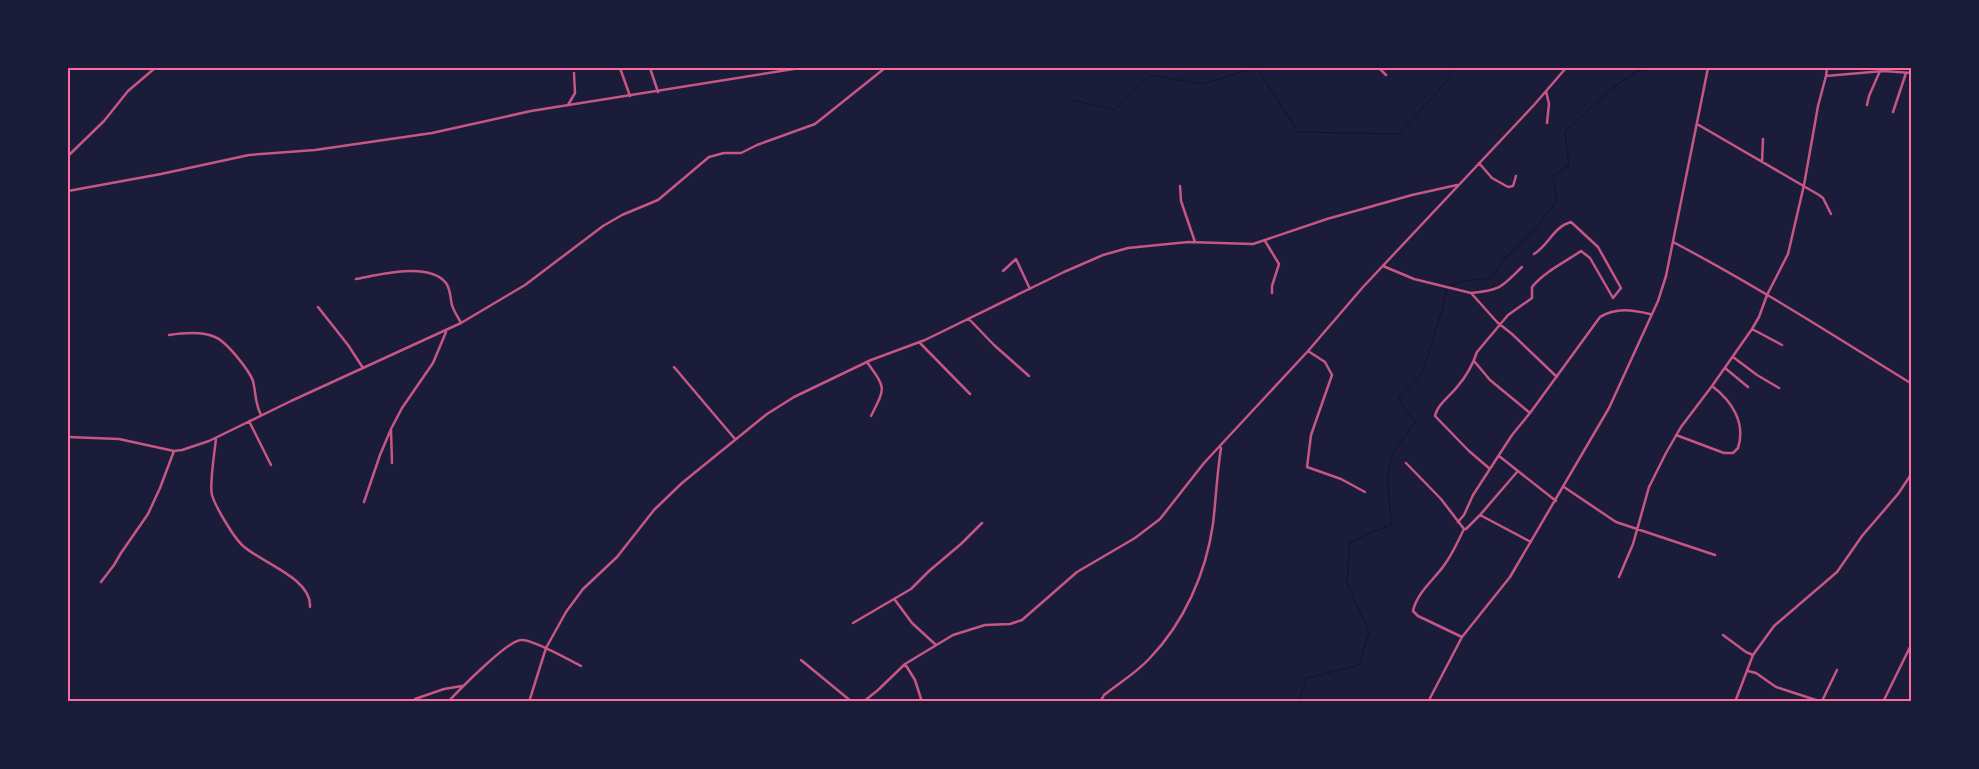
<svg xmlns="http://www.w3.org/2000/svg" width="1979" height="769" viewBox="0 0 1979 769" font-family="Karla,sans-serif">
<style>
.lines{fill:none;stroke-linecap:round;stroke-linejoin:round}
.stream{stroke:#12122b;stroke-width:1}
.minor{stroke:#c65784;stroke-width:2.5}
.tertiary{stroke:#c65784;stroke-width:2.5}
.neatline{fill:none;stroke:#ff6b9d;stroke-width:2}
</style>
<rect width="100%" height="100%" fill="#1b1b3a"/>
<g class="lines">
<!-- stream -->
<path class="stream" d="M1257 68 1298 132 1399 134 1450 78V68
M1072 100 1115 110 1150 75 1203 84 1255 68
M1450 286 1465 281 1492 278 1505 258 1536 228 1557 201 1553 176 1569 165 1565 132 1610 90 1637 71 1661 68
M1298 702 1307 678 1359 665 1369 632 1347 583 1350 542 1392 524 1387 479 1392 454 1415 422 1398 398 1422 373 1441 314 1447 289"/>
<!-- minor -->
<path class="minor" d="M620 68 630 96
M650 68 658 92
M1379 68 1386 75
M1826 76 1827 68
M1546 91 1549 104 1547 123
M568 105 575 93 574 73
M1867 105 1869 96 1880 71
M1893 112 1906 73
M1697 124 1819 195 1823 198 1831 214
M68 156 104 121 128 91 155 68
M1762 162 1763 139
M1479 163 1492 178 1508 187 1513 186 1516 176
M1180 186 1181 201 1195 242
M1265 241 1279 264 1272 286V293
M1673 242C1755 285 1833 335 1912 384
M1383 266 1414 279 1471 293 1497 322 1512 334 1557 377
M1003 271 1016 259 1030 289
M356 279C378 275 429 261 446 283 451 290 450 298 452 305 454 312 458 317 461 323
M1471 293C1502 290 1501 287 1522 267
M318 307 348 345 363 368
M969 319 994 345 1029 376
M1752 329 1782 345
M169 335C182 333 202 331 215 337 226 341 249 370 253 381 256 393 255 404 261 415
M919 342 970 394
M1308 351 1325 362 1332 375 1311 435 1307 467 1341 479 1365 492
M1733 357 1757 375 1779 388
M1474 361 1490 380 1530 413
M867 362C886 389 886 386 871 416
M674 367 735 439
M1725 368 1748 387
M249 421 271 465
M391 430 392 463
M1676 435 1724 453H1733L1738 448C1746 423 1732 401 1712 386
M68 437 119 439 174 451 182 450 209 441 291 401 461 323 525 285 603 226 622 215 658 200 709 157 724 153H741L757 145 815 124 885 68
M216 438C215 450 209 486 212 495 216 508 233 536 242 545 261 563 312 578 310 607
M1499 456 1556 501
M1406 463 1441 499 1464 529H1466L1480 515 1531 542
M1490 469 1469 451 1435 416C1437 405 1450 396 1457 387 1465 378 1473 364 1477 352L1508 315 1532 298V287C1544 272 1565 262 1581 251L1590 258 1613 298 1621 288 1598 247 1571 222C1553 227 1549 245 1534 254
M1564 487 1616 522 1715 555
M364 502 380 455 391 429 402 408 433 363 446 332
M1480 515 1517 472
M1458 522 1464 515 1473 495 1512 435 1530 413 1600 317C1616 307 1633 310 1650 314
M1619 577 1633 544 1649 487 1666 453 1681 427 1712 386 1752 329 1759 317 1767 295 1788 254 1804 185 1818 106 1826 76 1883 71 1912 73
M101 582 114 565 121 553 148 514 160 488 174 451
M895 600 912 623 936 645
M853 623 911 589 929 571 961 544 982 523
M1723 635 1746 652 1753 655
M1462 637 1418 616 1413 611C1417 592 1435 579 1445 564 1453 553 1458 541 1464 529
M801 660 852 702
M905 664 915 680 922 702
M1748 671 1756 673 1776 687 1822 702
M415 699 444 689 462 686
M1822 701 1837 670
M448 702C459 690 508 640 521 640 533 639 569 660 581 666
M529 702 546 648 566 612 583 589 617 557 654 510 682 483 767 414 794 397 871 360 925 340 1064 272 1103 255 1128 248 1188 242 1253 244 1327 219 1412 195 1457 185
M863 702 878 690 905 664 953 635 985 625 1010 624 1022 620 1077 572 1135 538 1160 519 1204 463 1308 351 1363 287 1534 105 1566 68
M1100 702 1104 695C1119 683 1136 673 1149 659 1184 623 1206 573 1213 524 1216 498 1217 473 1221 448
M1428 702 1462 637 1510 577 1609 408 1658 301 1666 276 1708 68
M1883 702 1912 643"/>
<!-- tertiary -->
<path class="tertiary" d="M68 191 161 174 249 155 315 150 432 133 531 111 800 68
M1735 702 1753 655 1774 626 1837 572 1862 536 1898 494 1912 473"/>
</g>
<!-- border -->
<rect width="1979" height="769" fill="none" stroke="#1b1b3a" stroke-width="138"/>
<rect x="69" y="69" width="1841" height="631" class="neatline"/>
</svg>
